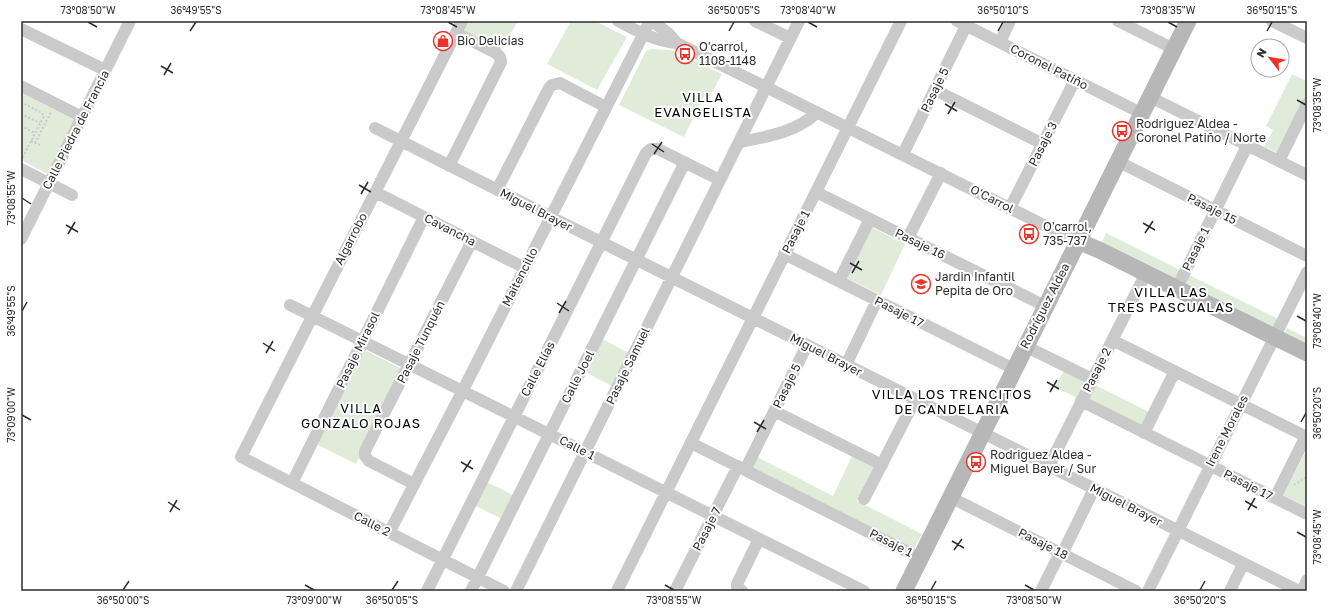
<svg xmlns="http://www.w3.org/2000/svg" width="1328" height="612" viewBox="0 0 1328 612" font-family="'Golos Text',sans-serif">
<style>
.green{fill:#e1ebda}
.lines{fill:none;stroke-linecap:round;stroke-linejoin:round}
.path{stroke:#cacaca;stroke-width:2;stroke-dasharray:2 2;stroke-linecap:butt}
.street{stroke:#cacaca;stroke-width:12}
.secondary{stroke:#b7b7b7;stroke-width:17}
.ticks{fill:none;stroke:#2d2d2d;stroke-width:1.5}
.labels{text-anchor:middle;stroke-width:4;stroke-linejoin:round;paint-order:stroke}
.poi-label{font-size:12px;fill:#2d2d2d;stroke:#fff;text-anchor:start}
.street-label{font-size:12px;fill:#2d2d2d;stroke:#fff}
.neighbourhood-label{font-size:13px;letter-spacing:1px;fill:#000;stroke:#fff}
.neatline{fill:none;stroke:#2d2d2d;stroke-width:1.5}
.ticks-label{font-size:10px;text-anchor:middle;fill:#2d2d2d}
</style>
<rect width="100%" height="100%" fill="#fff"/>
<!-- green -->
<path class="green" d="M467 21H518L501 50 463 30Z
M571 21H595L627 37 597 90 547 64Z
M651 49 671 50 722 74 709 98 704 96 684 137 619 105 646 51Z
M1292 74 1307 81V95L1278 153 1264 147 1273 130 1266 126Z
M21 93 76 121 48 174 21 160Z
M871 227 905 244 881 295 846 278Z
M1106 233 1182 271 1177 282 1101 244Z
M1187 274 1278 319 1273 329 1182 285Z
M1287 328 1307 338V348L1283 336Z
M602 339 629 353 612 386 585 372Z
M363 349 404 370 356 464 316 444Z
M1064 370 1084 380 1086 385 1079 399 1055 387Z
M1095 385 1151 413 1144 427 1088 398Z
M1307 449V507L1283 495Z
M852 456 874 467 857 501 922 534 914 549 751 468 757 457 833 496Z
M485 481 513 495 502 519 474 505Z"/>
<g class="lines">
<!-- path -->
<path class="path" d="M21 102 42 113 44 116 22 159
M21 114 40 123
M21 126 35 133
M31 141 40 145
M35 143 51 112
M1294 485 1307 477"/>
<!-- street -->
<path class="street" d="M462 21 241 457 504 591
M618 21C637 31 655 41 677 43L1066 236 1078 241
M652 21 668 33 677 43
M755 21 790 38
M957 21 1141 113
M1118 21 1174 49
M1272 21 1307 38
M21 29 105 70
M1000 42 1010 21
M21 86 82 117
M935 90 1043 144
M1150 97 1307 175
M375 128 551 217 1299 591
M740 142C766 137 798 132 817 112
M903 154 966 26
M1117 161 1307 256
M1279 161 1307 104
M449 166 501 62 500 57 496 53 456 33
M21 169 72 195
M497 190 549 88 552 85 560 83 606 107
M375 192 525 268
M816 192 1045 306
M1010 208 1075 80
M908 238 941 173
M21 239 130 21
M784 254 1014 369
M839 281 870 219
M1177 288 1247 146
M290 305 864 591
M1112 340 1307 437
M1025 346 1092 379
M846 365 877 300
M1081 401 1307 514
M774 411 882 465
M1144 433 1175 371
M691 443 920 558
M1049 466 1146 273
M745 470 807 345
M292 483 424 217
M414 484 369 461 365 456V451L472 241
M950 497 1136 591
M1275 498 1306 436
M864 499 915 400
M389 533 463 390 650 21
M427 591 646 153 651 149H658L720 180
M471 591 685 162
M516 591 799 21
M617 591 901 21
M675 591 738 466
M742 591 737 587V584L759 539
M1041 591 1057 559 1065 548 1094 489
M1148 591 1307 272
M1230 591 1243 564
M1302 591 1307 580"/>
<!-- secondary -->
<path class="secondary" d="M1078 241 1099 250 1307 353
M904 591 1188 21"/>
</g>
<!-- ticks -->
<path class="ticks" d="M88 22 97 27M448 22 457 27M808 22 817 27M1168 22 1177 27M190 31 196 22M729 31 734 22M998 31 1003 22M1267 31 1272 22M161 66 173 73M164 75 171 63M1297 100 1306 105M945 104 957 111M948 114 955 102M652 144 664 152M654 154 662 142M359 185 371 192M361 194 368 182M22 198 31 204M1143 223 1155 230M66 225 78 232M1145 233 1153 221M68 234 75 222M850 263 862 270M852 273 859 261M557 303 569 311M22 311 27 302M559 313 566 301M1297 316 1306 321M263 343 275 351M266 353 273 341M1047 382 1059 389M1050 392 1057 380M22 415 31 420M754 422 766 429M1301 422 1306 413M757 432 764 420M461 462 473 469M463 472 471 460M1245 501 1257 508M168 502 180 510M1248 510 1255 498M170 512 177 500M1297 532 1306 537M952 541 964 548M954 550 962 539M305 585 314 590M665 585 674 590M1025 585 1034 590M123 590 129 581M392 590 398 581M931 590 936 581M1200 590 1205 581"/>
<!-- icons -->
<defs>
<g id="shop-ring" transform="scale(1)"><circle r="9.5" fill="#fff" stroke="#e9342b" stroke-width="1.5"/><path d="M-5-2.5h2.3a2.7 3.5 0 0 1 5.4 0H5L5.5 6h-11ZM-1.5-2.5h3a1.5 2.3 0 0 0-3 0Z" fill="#e9342b"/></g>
<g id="bus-ring" transform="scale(1)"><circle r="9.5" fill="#fff" stroke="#e9342b" stroke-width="1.5"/><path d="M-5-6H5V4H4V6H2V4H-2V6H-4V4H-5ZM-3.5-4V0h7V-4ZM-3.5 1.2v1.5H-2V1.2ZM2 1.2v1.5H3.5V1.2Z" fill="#e9342b"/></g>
<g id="school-ring" transform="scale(1)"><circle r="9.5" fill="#fff" stroke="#e9342b" stroke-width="1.5"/><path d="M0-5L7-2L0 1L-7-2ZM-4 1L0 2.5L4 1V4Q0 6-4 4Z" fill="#e9342b"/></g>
</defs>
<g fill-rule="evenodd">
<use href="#shop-ring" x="443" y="41"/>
<use href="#bus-ring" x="685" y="54"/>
<use href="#bus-ring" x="1122" y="131"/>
<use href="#bus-ring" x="1029" y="234"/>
<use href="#school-ring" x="921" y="284"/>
<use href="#bus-ring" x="976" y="462"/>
</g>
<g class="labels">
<!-- poi labels -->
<g class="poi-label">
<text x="457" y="45">Bio Delicias</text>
<text x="699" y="51">O'carrol,<tspan x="699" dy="14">1108-1148</tspan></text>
<text x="1136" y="128">Rodriguez Aldea -<tspan x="1136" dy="14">Coronel Patiño / Norte</tspan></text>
<text x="1043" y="231">O'carrol,<tspan x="1043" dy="14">735-737</tspan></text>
<text x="935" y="281">Jardin Infantil<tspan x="935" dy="14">Pepita de Oro</tspan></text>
<text x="990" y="459">Rodriguez Aldea -<tspan x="990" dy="14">Miguel Bayer / Sur</tspan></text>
</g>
<!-- street labels -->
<g class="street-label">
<text transform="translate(1049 67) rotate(27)" y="4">Coronel Patiño</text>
<text transform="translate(935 90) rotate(-64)" y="4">Pasaje 5</text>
<text transform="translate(76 130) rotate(-63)" y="4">Calle Piedra de Francia</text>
<text transform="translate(1043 144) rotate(-63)" y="4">Pasaje 3</text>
<text transform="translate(992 199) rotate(27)" y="4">O'Carrol</text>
<text transform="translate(1212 209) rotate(27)" y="4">Pasaje 15</text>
<text transform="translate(536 210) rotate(27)" y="4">Miguel Brayer</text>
<text transform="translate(450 230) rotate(27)" y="4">Cavancha</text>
<text transform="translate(796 232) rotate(-63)" y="4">Pasaje 1</text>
<text transform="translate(351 239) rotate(-63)" y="4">Algarrobo</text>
<text transform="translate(920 244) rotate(26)" y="4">Pasaje 16</text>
<text transform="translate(1196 249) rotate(-64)" y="4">Pasaje 1</text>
<text transform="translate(520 277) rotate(-63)" y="4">Maitencillo</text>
<text transform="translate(1045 306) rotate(-63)" y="4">Rodríguez Aldea</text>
<text transform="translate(899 312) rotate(27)" y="4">Pasaje 17</text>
<text transform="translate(421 342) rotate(-63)" y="4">Pasaje Tunquén</text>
<text transform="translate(358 350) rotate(-64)" y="4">Pasaje Mirasol</text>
<text transform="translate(826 355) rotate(27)" y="4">Miguel Brayer</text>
<text transform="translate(628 366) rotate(-64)" y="4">Pasaje Samuel</text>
<text transform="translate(538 369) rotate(-63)" y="4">Calle Elías</text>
<text transform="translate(1097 370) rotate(-63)" y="4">Pasaje 2</text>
<text transform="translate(578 377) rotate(-63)" y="4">Calle Joel</text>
<text transform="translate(787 386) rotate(-64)" y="4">Pasaje 5</text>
<text transform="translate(1227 431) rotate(-63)" y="4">Irene Morales</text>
<text transform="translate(577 448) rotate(27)" y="4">Calle 1</text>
<text transform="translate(1248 485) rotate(27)" y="4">Pasaje 17</text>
<text transform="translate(1126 505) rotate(27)" y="4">Miguel Brayer</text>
<text transform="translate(372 524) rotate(27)" y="4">Calle 2</text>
<text transform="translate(707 529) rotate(-63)" y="4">Pasaje 7</text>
<text transform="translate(891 543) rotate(27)" y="4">Pasaje 1</text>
<text transform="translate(1043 544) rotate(27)" y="4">Pasaje 18</text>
</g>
<!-- neighbourhood labels -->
<g class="neighbourhood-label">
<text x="703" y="102">VILLA<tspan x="703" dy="15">EVANGELISTA</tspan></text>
<text x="1171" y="297">VILLA LAS<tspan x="1171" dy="15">TRES PASCUALAS</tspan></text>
<text x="952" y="399">VILLA LOS TRENCITOS<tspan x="952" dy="15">DE CANDELARIA</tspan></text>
<text x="361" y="413">VILLA<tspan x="361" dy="15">GONZALO ROJAS</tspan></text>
</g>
</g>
<!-- border -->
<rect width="1328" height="612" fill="none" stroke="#ffffff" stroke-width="44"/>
<!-- north arrow -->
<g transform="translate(1270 58) rotate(301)"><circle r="19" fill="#ffffff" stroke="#ababab"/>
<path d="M0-3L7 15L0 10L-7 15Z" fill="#e9342b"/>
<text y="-6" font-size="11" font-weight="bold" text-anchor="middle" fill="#2d2d2d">N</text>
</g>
<rect x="22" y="22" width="1284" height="568" class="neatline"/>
<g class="ticks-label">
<text x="88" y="14">73°08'50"W</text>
<text x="196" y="14">36°49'55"S</text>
<text x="448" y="14">73°08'45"W</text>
<text x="734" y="14">36°50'05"S</text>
<text x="808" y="14">73°08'40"W</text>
<text x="1003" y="14">36°50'10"S</text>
<text x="1168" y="14">73°08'35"W</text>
<text x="1272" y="14">36°50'15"S</text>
<text transform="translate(1317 105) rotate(-90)" y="4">73°08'35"W</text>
<text transform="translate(11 198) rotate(-90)" y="4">73°08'55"W</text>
<text transform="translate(11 311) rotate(-90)" y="4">36°49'55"S</text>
<text transform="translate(1317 321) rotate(-90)" y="4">73°08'40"W</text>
<text transform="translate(1317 413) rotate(-90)" y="4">36°50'20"S</text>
<text transform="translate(11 415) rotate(-90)" y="4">73°09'00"W</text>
<text transform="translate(1317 537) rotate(-90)" y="4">73°08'45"W</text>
<text x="123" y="604">36°50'00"S</text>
<text x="314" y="604">73°09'00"W</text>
<text x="392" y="604">36°50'05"S</text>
<text x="674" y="604">73°08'55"W</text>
<text x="931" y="604">36°50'15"S</text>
<text x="1034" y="604">73°08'50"W</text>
<text x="1200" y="604">36°50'20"S</text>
</g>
</svg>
